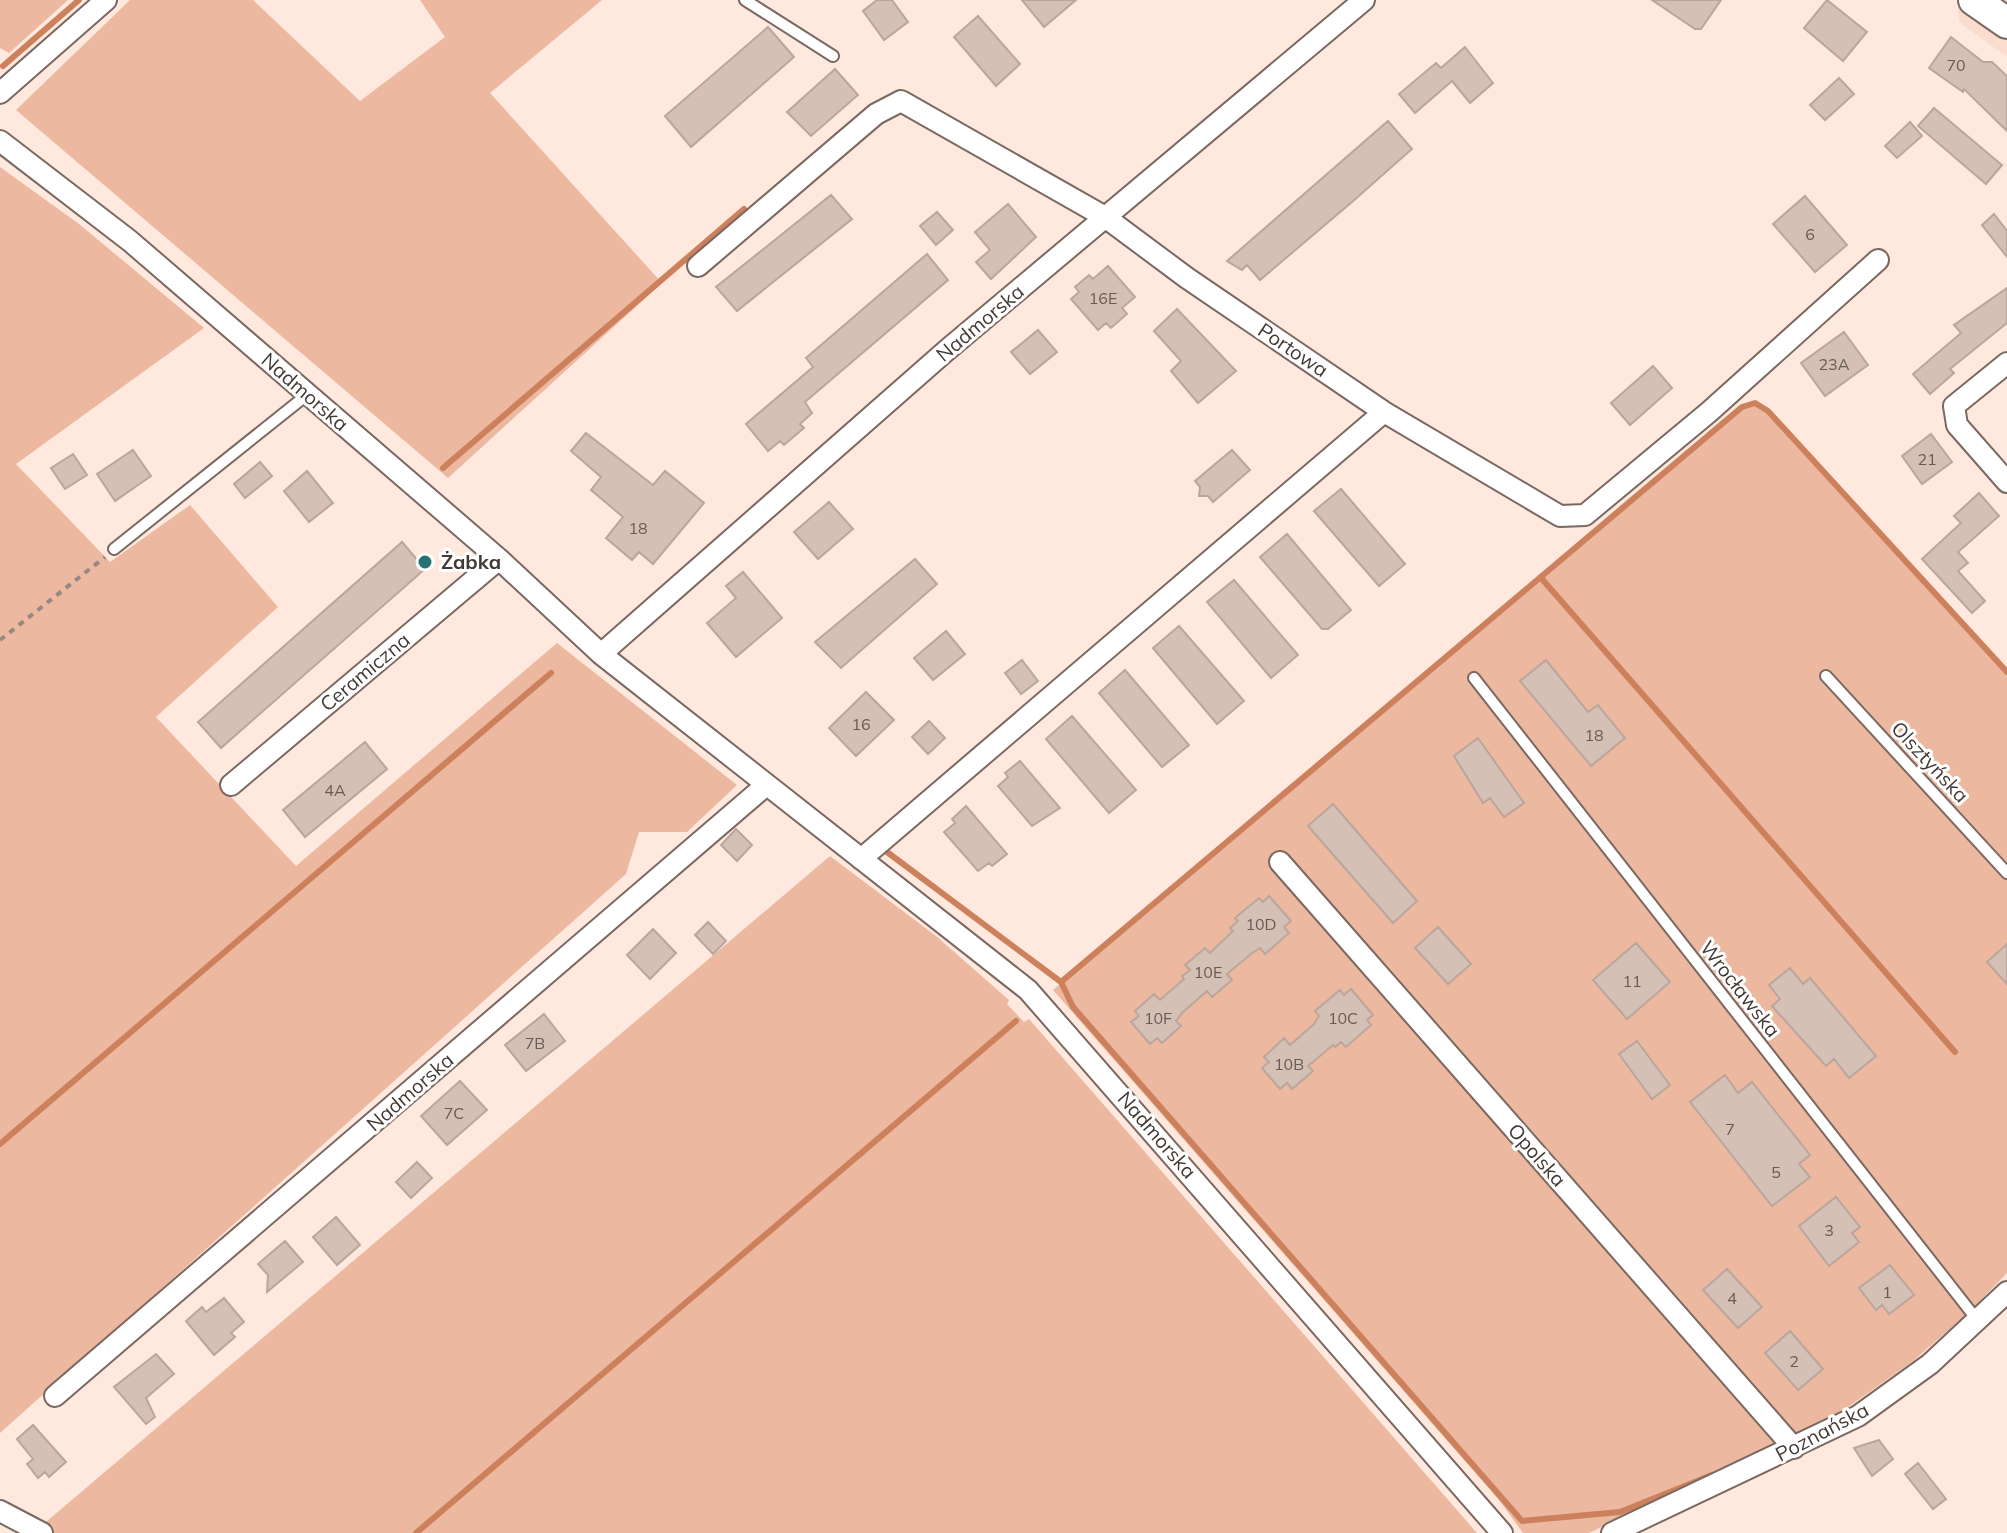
<svg xmlns="http://www.w3.org/2000/svg" width="2007" height="1533" viewBox="0 0 2007 1533" font-family="Mulish,sans-serif">
<style>
.built{fill:#fbddd0}
.green{fill:#ecb8a0}
.lines{fill:none;stroke-linecap:round;stroke-linejoin:round}
.stream{stroke:#cd805c;stroke-width:6}
.building{fill:#d5c0b6;stroke:#baa69c;stroke-width:2}
.service-casing{stroke:#7b6860;stroke-width:14}
.minor-casing{stroke:#7b6860;stroke-width:24}
.secondary-casing{stroke:#7b6860;stroke-width:34}
.path{stroke:#978982;stroke-width:4;stroke-dasharray:6 6;stroke-linecap:butt}
.service{stroke:#fff;stroke-width:10}
.minor{stroke:#fff;stroke-width:20}
.secondary{stroke:#fff;stroke-width:30}
.poi-dot{fill:#277273;stroke:#fff;stroke-width:3}
.labels{text-anchor:middle;stroke-width:6;stroke-linejoin:round;paint-order:stroke}
.number-label{font-size:16px;fill:#665b55}
.street-label{font-size:20px;fill:#413935;stroke:#fff}
.poi-label{font-size:20px;font-weight:bold;fill:#413935;stroke:#fff;text-anchor:start}
</style>
<rect width="100%" height="100%" fill="#ffe9df"/>
<!-- built -->
<path class="built" d="M1957 0H2007V57L1959 22Z"/>
<!-- green -->
<path class="green" d="M0 0H68L9 53 0 48Z
M130 0H253L360 101 445 37 420 0H602L490 93 662 283 448 478 16 110Z
M0 167 79 224 204 328 16 464 110 562 190 505 278 607 156 717 296 866 557 643 737 785 687 832H639L626 874 0 1433Z
M1755 403 1768 411 2007 672V1273L1968 1313 1913 1361 1834 1417 1589 1533H1523L1499 1500 1053 990 1742 407Z
M830 856 936 936 1009 1000 1007 1004 1024 1022 1029 1019 1477 1533H33Z"/>
<g class="lines">
<!-- stream -->
<path class="stream" d="M3 66 79 0
M443 468 744 209
M1542 579 1955 1052
M883 849 1061 982 1073 1007 1522 1521 1620 1512 1712 1475
M1061 982 1742 407 1755 403 1768 411 2007 672
M0 1144 551 673
M416 1533 1016 1021"/>
</g>
<!-- building -->
<path class="building" d="M877 0H892L908 22 884 40 863 11Z
M1022 0H1076L1044 27Z
M1652 0H1721L1701 29H1695Z
M1827 0 1867 32 1843 61 1804 28Z
M978 16 1020 64 996 86 954 37Z
M768 27 794 57 691 147 665 116Z
M1951 37 1983 62H1992L2007 76V131L1964 89 1963 92 1929 68Z
M1465 47 1493 83 1470 103 1452 81 1415 113 1399 94 1436 63 1441 68Z
M835 69 858 95 811 136 787 112Z
M1839 78 1854 94 1825 120 1810 105Z
M1934 108 2002 165 1986 184 1918 126Z
M1388 121 1412 149 1352 202 1260 280 1247 265 1242 270 1227 261Z
M1910 122 1922 136 1897 158 1885 146Z
M831 195 852 219 737 311 716 287Z
M1805 196 1847 245 1815 272 1773 224Z
M1008 204 1036 237 991 279 976 262 990 250 975 232Z
M937 212 953 230 936 245 920 226Z
M1994 214 2007 231V257L1982 225Z
M927 254 948 280 805 402 812 413 800 424 804 428 784 445 780 441 768 451 746 424 813 367 806 358Z
M1108 266 1135 297 1122 308 1127 314 1111 328 1106 323 1098 330 1071 299 1079 292 1075 287 1089 275 1093 279Z
M2007 288V323L1950 369 1954 373 1930 394 1913 374 1961 333 1954 325Z
M1177 309 1236 371 1198 403 1171 371 1181 361 1154 331Z
M1038 330 1057 352 1030 374 1011 352Z
M1844 332 1868 365 1825 396 1801 363Z
M1653 366 1672 388 1630 425 1611 403Z
M586 433 653 485 665 471 704 503 653 564 639 552 632 560 606 538 623 517 591 490 601 477 571 451Z
M1931 434 1952 462 1922 484 1902 456Z
M133 450 151 476 115 501 97 474Z
M1232 450 1250 470 1213 502 1208 496H1199L1200 487 1195 481Z
M73 454 87 475 65 489 51 468Z
M260 462 272 476 245 498 234 484Z
M307 471 333 503 309 522 284 491Z
M1341 489 1405 564 1379 586 1314 511Z
M1979 493 1999 516 1958 552 1968 563 1958 571 1985 601 1972 613 1922 559 1961 523 1954 516Z
M829 502 853 529 818 559 794 532Z
M1287 534 1351 610 1328 629H1322L1260 557Z
M402 542 425 569 221 748 198 722Z
M915 559 937 584 841 668 815 642Z
M743 572 782 618 736 657 707 623 736 598 726 586Z
M1234 580 1298 655 1271 678 1207 602Z
M1179 626 1244 701 1217 724 1153 648Z
M946 631 965 654 933 680 914 658Z
M1022 660 1038 681 1021 694 1005 673Z
M1546 660 1588 712 1598 705 1625 738 1591 766 1520 681Z
M1125 670 1189 745 1162 767 1099 693Z
M866 692 894 720 856 756 829 728Z
M1072 716 1136 790 1109 813 1046 739Z
M929 721 945 738 928 754 912 737Z
M1478 738 1524 803 1504 817 1490 798 1483 803 1454 756Z
M365 742 387 769 305 837 283 810Z
M1020 761 1060 808 1032 826 998 786 1008 777 1005 773Z
M1333 804 1417 901 1393 923 1308 826Z
M966 806 1007 854 992 866 989 863 978 871 944 832 955 823 952 819Z
M736 829 752 845 737 861 721 845Z
M1269 896 1291 921 1284 927 1289 933 1265 954 1260 948 1252 953 1227 974 1232 980 1212 997 1207 991 1182 1013 1176 1021 1181 1026 1162 1043 1157 1038 1150 1044 1131 1022 1139 1016 1135 1011 1154 994 1160 1000 1184 979 1182 976 1190 970 1185 965 1205 948 1210 953 1233 931 1230 928 1238 921 1235 918 1259 898 1263 902Z
M708 922 726 941 713 954 695 935Z
M1438 927 1471 964 1448 984 1415 948Z
M653 929 676 953 650 979 627 955Z
M1636 943 1670 982 1627 1019 1593 980Z
M2007 944V984L1987 962Z
M1790 968 1803 984 1810 978 1876 1056 1849 1078 1834 1059 1826 1066 1772 1006 1780 999 1769 985Z
M1351 989 1373 1015 1367 1020 1371 1025 1346 1047 1341 1042 1335 1047 1333 1045 1308 1066 1313 1071 1292 1089 1287 1083 1280 1089 1262 1068 1269 1062 1264 1057 1284 1038 1290 1045 1314 1024 1319 1016 1315 1011 1340 990 1344 995Z
M544 1014 565 1041 526 1071 505 1045Z
M1637 1041 1670 1085 1652 1099 1619 1054Z
M1725 1075 1738 1093 1752 1082 1810 1155 1799 1164 1810 1177 1772 1206 1690 1102Z
M460 1081 487 1110 447 1145 421 1116Z
M417 1162 432 1178 411 1198 396 1182Z
M1836 1197 1860 1227 1852 1233 1859 1242 1829 1266 1799 1226Z
M336 1217 360 1245 337 1265 313 1237Z
M285 1241 303 1262 267 1292 268 1275 258 1264Z
M1890 1265 1914 1295 1889 1314 1882 1305 1876 1310 1859 1288Z
M1727 1269 1762 1307 1738 1328 1703 1290Z
M224 1298 244 1322 231 1333 235 1337 214 1355 186 1321 202 1307 206 1312Z
M1790 1331 1823 1369 1798 1390 1765 1353Z
M156 1354 174 1374 146 1398 155 1417 146 1424 114 1387Z
M33 1425 66 1462 49 1477 45 1472 38 1478 27 1464 33 1459 17 1439Z
M1879 1440 1893 1459 1872 1476 1854 1448Z
M1918 1463 1946 1499 1933 1509 1905 1474Z"/>
<g class="lines">
<!-- service casing -->
<g class="service-casing">
<path id="service" d="M745 0 833 56
M114 549 308 394
M1826 676 2007 873
M1474 678 1978 1321"/>
</g>
<!-- minor casing -->
<g class="minor-casing">
<path id="minor" d="M0 93 106 0
M0 141 130 241 499 559 601 654 1028 990 1502 1533
M698 266 876 114 901 101 1105 217 1187 278 1384 412 1560 516 1585 515 1709 412 1878 260
M2007 363 1954 406 1957 425 2007 482
M601 654 947 350 1364 0
M231 785 499 559
M861 859 1384 412
M1280 862 1794 1448
M55 1396 765 786
M0 1511 42 1533
M1612 1533 1858 1416 1930 1364 2007 1292"/>
</g>
<!-- secondary casing -->
<g class="secondary-casing">
<path id="secondary" d="M1974 0 2007 23"/>
</g>
<!-- path -->
<path class="path" d="M0 640 105 557"/>
<!-- service -->
<use href="#service" class="service"/>
<!-- minor -->
<use href="#minor" class="minor"/>
<!-- secondary -->
<use href="#secondary" class="secondary"/>
</g>
<!-- markers -->
<circle class="poi-dot" cx="425" cy="562" r="8"/>
<g class="labels">
<!-- number labels -->
<g class="number-label">
<text x="1956" y="71">70</text>
<text x="1810" y="240">6</text>
<text x="1103" y="304">16E</text>
<text x="1834" y="370">23A</text>
<text x="1927" y="465">21</text>
<text x="638" y="534">18</text>
<text x="861" y="730">16</text>
<text x="1594" y="741">18</text>
<text x="335" y="796">4A</text>
<text x="1261" y="930">10D</text>
<text x="1208" y="978">10E</text>
<text x="1632" y="987">11</text>
<text x="1158" y="1024">10F</text>
<text x="1343" y="1024">10C</text>
<text x="535" y="1049">7B</text>
<text x="1289" y="1070">10B</text>
<text x="454" y="1119">7C</text>
<text x="1730" y="1135">7</text>
<text x="1776" y="1178">5</text>
<text x="1829" y="1236">3</text>
<text x="1887" y="1298">1</text>
<text x="1732" y="1304">4</text>
<text x="1794" y="1367">2</text>
</g>
<!-- street labels -->
<g class="street-label">
<text transform="translate(980 323) rotate(-40)" y="7">Nadmorska</text>
<text transform="translate(1293 350) rotate(34)" y="7">Portowa</text>
<text transform="translate(305 392) rotate(41)" y="7">Nadmorska</text>
<text transform="translate(365 672) rotate(-40)" y="7">Ceramiczna</text>
<text transform="translate(1930 762) rotate(47)" y="7">Olsztyńska</text>
<text transform="translate(1740 989) rotate(52)" y="7">Wrocławska</text>
<text transform="translate(410 1092) rotate(-41)" y="7">Nadmorska</text>
<text transform="translate(1157 1135) rotate(49)" y="7">Nadmorska</text>
<text transform="translate(1537 1155) rotate(49)" y="7">Opolska</text>
<text transform="translate(1822 1432) rotate(-28)" y="7">Poznańska</text>
</g>
<!-- poi labels -->
<g class="poi-label">
<text x="441" y="569">Żabka</text>
</g>
</g>
</svg>
